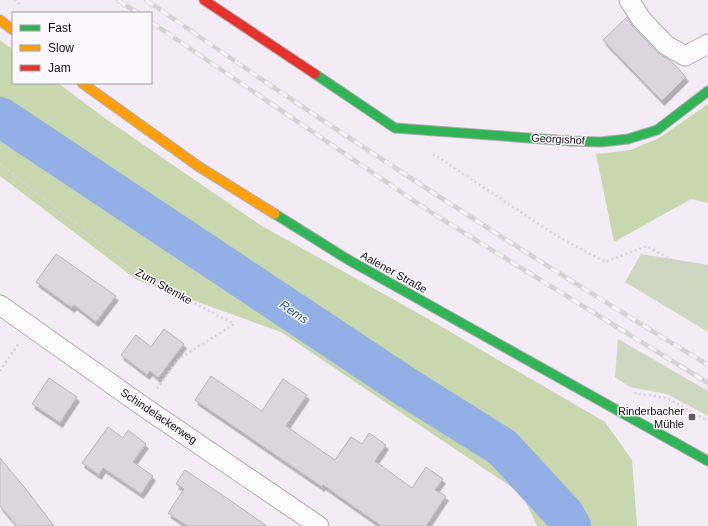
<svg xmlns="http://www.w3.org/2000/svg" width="708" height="526" viewBox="0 0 708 526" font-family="Helvetica,sans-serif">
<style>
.green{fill:#ced7c0}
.forest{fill:#c8d7ad}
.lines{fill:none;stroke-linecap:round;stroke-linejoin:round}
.river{stroke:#93b0e6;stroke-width:40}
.building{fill:#dbd5de;stroke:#b8b2ba;filter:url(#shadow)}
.street-casing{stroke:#b0aab2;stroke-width:21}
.fast-casing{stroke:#b0aab2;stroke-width:11}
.slow-casing{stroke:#b0aab2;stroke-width:11}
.jam-casing{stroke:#b0aab2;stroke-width:11}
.path{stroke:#d4d2d6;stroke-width:2.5;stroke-dasharray:2 3;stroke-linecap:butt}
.street{stroke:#fdfcfe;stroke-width:19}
.fast{stroke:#30b455;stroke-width:9}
.slow{stroke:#ff9f0a;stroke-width:9}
.jam{stroke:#e5322d;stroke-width:9}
.rail-casing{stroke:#d4d2d5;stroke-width:4.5}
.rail{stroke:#fbf9fd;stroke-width:3;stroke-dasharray:9;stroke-linecap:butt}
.poi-dot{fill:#615c64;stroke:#fbf9fd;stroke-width:1.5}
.labels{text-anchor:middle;stroke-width:3;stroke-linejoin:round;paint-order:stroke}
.street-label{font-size:11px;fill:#130f15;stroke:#fbf9fd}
.poi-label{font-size:11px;fill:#130f15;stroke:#fbf9fd;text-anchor:end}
.water-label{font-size:12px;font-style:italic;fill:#1b52a6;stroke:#fbf9fd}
</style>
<defs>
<filter id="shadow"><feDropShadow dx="2.5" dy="4.5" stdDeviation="0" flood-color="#0004"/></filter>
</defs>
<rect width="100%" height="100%" fill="#f3ebf6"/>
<!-- green -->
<path class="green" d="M641 254 708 265V332L625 282Z
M618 339 708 391V416L667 394 630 387 615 377Z"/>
<!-- forest -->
<path class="forest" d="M0 40 13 50V83H58L106 119 262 226 423 316 605 422 632 460 637 526H537L522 494 281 332 137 280 0 176Z
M708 104V203L691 199 614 242 596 154 631 150 659 138Z"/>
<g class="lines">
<!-- river -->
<path class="river" d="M0 117 406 387 502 447 564 514 571 526"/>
</g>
<!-- building -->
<path class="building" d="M627 17 634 28 658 53 670 60 686 77 662 101 603 40Z
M56 254 116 296 96 322 74 305 72 308 36 282Z
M164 329 184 344 158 378 150 371 147 375 121 355 136 335 151 347Z
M211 376 262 411 283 379 307 395 286 426 335 460 351 437 362 444 369 433 386 445 375 461 412 488 426 467 443 479 435 490 446 496 426 526H381L323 485 322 487 195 400Z
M49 378 77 397 60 423 32 404Z
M108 427 123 438 128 430 146 444 133 462 153 476 141 494 103 468 99 475 82 463Z
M0 458 29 493 54 526H17L0 506Z
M185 470 231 501 267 526H187L168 513 184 489 176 484Z"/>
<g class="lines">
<!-- street casing -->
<g class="street-casing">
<path id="street" d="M629 0 642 20 666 45 685 56 708 44
M0 305 144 407 319 526"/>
</g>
<!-- fast casing -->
<g class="fast-casing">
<path id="fast" d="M315 74 395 128 570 141 601 142 628 139 657 130 708 91
M275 214 347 259 708 461"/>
</g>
<!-- slow casing -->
<g class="slow-casing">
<path id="slow" d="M0 20 13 30
M82 83 198 166 275 214"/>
</g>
<!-- jam casing -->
<g class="jam-casing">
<path id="jam" d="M204 0 315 74"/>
</g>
<!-- path -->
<path class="path" d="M14 0 22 6
M433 154 557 236 605 262 647 246 708 281
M0 164 141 275 234 324 177 360 156 390
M0 371 19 343
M634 393 667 398 708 421"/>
<!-- street -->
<use href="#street" class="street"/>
<!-- fast -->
<use href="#fast" class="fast"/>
<!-- slow -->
<use href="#slow" class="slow"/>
<!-- jam -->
<use href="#jam" class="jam"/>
<!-- rail casing -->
<g class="rail-casing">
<path id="rail" d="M118 0 138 13
M146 0C206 41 266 83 327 123 452 206 579 287 708 365
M151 22 432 213 708 383"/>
</g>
<!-- rail -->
<use href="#rail" class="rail"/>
</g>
<!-- markers -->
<rect class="poi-dot" x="688" y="413" width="8" height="8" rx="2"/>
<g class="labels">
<!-- street labels -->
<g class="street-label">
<text transform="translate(558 139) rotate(3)" y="4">Georgishof</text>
<text transform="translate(394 272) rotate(29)" y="4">Aalener Straße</text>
<text transform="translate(164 286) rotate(29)" y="4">Zum Stemke</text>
<text transform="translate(159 416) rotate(34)" y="4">Schindelackerweg</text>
</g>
<!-- poi labels -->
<g class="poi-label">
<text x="684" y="415">Rinderbacher<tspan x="684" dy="13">Mühle</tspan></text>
</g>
<!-- water labels -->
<g class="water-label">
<text transform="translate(294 312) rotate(34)" y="4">Rems</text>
</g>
</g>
<!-- legend -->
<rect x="12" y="12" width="140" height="72" fill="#fbf9fd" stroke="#9e9ba0"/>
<rect x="20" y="25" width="20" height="6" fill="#30b455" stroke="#9e9ba0"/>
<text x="48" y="32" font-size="12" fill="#130f15">Fast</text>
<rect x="20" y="45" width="20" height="6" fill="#ff9f0a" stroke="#9e9ba0"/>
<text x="48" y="52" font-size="12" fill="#130f15">Slow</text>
<rect x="20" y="65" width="20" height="6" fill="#e5322d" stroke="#9e9ba0"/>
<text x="48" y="72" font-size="12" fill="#130f15">Jam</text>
</svg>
